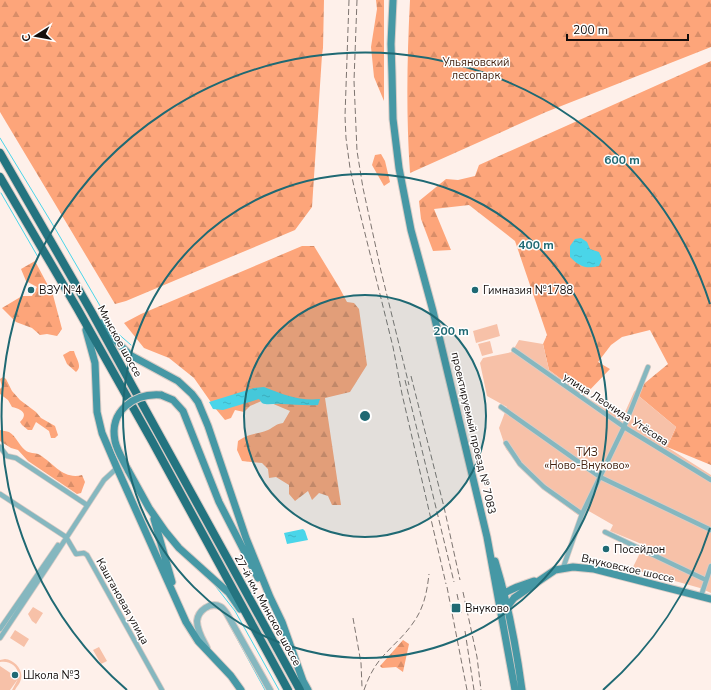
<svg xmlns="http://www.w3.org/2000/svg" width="711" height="690" viewBox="0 0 711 690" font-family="'Nunito Sans',sans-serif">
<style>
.forest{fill:url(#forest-firs)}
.green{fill:#f7c1a8}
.water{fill:url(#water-ripples)}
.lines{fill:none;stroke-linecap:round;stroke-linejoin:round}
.stream{stroke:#4ad5e9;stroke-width:1}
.minor-casing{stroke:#d9ccc6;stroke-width:6}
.tertiary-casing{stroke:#d9ccc6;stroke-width:8}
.secondary-casing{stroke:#d9ccc6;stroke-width:9}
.trunk-casing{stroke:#d9ccc6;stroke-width:10}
.minor{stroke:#85b7bf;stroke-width:4.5}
.tertiary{stroke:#85b7bf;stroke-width:6}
.secondary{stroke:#4698a5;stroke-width:7}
.trunk{stroke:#247480;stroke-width:8}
.rail{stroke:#7d7470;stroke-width:1;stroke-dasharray:6 3;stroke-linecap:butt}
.secondary-bridge-casing{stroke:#d9ccc6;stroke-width:9;stroke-linecap:butt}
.secondary-bridge{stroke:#4698a5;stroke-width:7}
.ring{fill:none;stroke:#1f6973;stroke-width:2}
.poi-dot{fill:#1f6973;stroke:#fff;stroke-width:1.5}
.labels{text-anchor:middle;stroke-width:3;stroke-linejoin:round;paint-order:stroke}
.park-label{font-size:11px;fill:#411f0d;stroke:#fff}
.poi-label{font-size:11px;fill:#140e0c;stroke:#fff;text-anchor:start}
.street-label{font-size:11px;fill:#140e0c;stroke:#fff}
.centre{fill:#1f6973;stroke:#fff;stroke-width:2}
.ring-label{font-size:12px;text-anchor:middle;font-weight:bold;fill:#1f6973;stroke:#fff;stroke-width:3;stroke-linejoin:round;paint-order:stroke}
</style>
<defs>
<pattern id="forest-firs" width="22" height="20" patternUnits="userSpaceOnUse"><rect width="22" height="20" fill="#fda57a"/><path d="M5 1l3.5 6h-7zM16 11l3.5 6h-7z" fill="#d88d68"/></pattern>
<pattern id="water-ripples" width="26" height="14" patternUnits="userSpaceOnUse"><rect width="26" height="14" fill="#4ad5e9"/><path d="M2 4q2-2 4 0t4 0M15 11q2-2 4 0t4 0" fill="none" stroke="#40b6c7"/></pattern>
</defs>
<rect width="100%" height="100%" fill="#fef0ea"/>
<!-- forest -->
<path class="forest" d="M0 0H324L323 48 322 55 312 207 295 230 126 301 115 304 0 112Z
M376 0H384V101L374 77 371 47 377 9Z
M410 0H711V47L546 112 410 173C406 115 407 58 410 0Z
M711 61V465L667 447 676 427 634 392 668 364 650 330 622 337 611 345 598 362 610 369 584 396 549 370 543 344 547 335 515 241 469 205 434 209 451 250 433 251 421 219 419 201 446 179 458 180 475 176 479 165Z
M381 154 385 161 390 182 384 186 372 165 375 155Z
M302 246H314L339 287 347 302 354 303 359 309 367 365 350 392 325 398 341 505H332L328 496 319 493 312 500 308 491 295 501 289 494V485L276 477 269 478 268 469 262 463 242 461 237 450 238 441C251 432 256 435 268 430 274 427 276 424 283 423L290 411 264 400 250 406 244 412 235 410 231 418 225 420 215 408 194 378 169 358 144 348 124 323 141 314Z
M35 261 53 295 62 329 57 336 47 334 40 335 32 328 16 322 2 308 22 296H32L37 287 26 281 21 269Z
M70 351H74C76 359 83 366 76 372L67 364 63 355Z
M3 377 6 379 12 391 20 400 36 412 41 418 55 426 58 435 55 438H51L49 431 36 422 32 430H28L22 425 20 422C29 413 21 409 12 407L8 400 0 394V389L2 387 0 379Z
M0 430C2 431 7 431 9 432 16 436 19 445 25 450 29 454 35 452 40 455 54 464 64 480 82 475L85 482 81 493 77 494 28 461 18 450 11 448 0 441Z
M403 640 409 644 403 672 396 667 382 668 380 666Z"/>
<!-- green -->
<path class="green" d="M497 324 500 336 476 343 473 331Z
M519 340 543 344 549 370 584 396 622 419 634 392 676 427 667 447 711 475V593L700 588 632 569 644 545 610 531 613 525 587 510 578 515 544 490 523 470 506 449 499 428 507 407 487 396 480 363 483 358 512 352Z
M490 341 493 353 482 356 478 344Z
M33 607 43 613 36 624 32 621 28 614Z
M15 630 29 639 24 647 10 638Z
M99 647 107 661 101 664 93 650Z
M5 659C15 660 25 671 20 682 19 685 16 687 15 690H12L18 679 10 690H0V666L18 678C20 667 10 660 0 662V660Z"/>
<!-- water -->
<path class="water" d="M581 238 587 242 590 249 599 252 602 259 599 266C586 269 580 267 570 257V246L575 239Z
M264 387C284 395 299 401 320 399L318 405C305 406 293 404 281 404 274 403 268 406 262 403L259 399 223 410 213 409 209 402 254 388Z
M303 529 305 531 308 540 287 544 284 533Z"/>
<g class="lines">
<!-- stream -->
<path class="stream" d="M0 138 56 230 110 323 115 331 131 345
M1 193 38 257
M213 583 235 611 279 690
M229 624 265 690"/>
<!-- minor casing -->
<g class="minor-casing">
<path id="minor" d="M514 350 624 427 711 480
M501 407 600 477 711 530
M506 443 520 464 544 487 582 514
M0 447 7 456 16 458 87 505
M0 494 66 537 76 554 84 553 87 555 162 690
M605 532 706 580
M563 568 582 514 624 427 648 367
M701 596 711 566
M0 629 58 545
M0 638 48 566 104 480 117 468"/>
</g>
<!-- tertiary casing -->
<g class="tertiary-casing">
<path id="tertiary" d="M207 648C203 640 197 631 197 621 198 611 210 601 221 607 223 608 225 611 227 614L270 690"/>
</g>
<!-- secondary casing -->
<g class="secondary-casing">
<path id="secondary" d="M393 0 391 44 392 74 393 119 399 168 411 230 433 311 487 537 515 690
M101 323 112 337 130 355 178 381 192 394 198 402 208 426 246 538 270 597 282 622 303 681 308 690
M86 330 95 363 97 412 102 433 117 468 186 622 198 641 231 676 241 690
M161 395 173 400 183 411 219 502 258 578
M128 470 149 508 165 531 179 548 229 593 240 609
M154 519 172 582
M495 561C508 603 516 646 522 690
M500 595 517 587 534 581
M508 606 514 598 555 570 573 567 594 569 711 599"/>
</g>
<!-- trunk casing -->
<g class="trunk-casing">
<path id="trunk" d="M0 153 91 311 300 690
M0 177 77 308 152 441 288 690"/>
</g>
<!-- minor -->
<use href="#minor" class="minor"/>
<!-- tertiary -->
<use href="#tertiary" class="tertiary"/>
<!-- secondary -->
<use href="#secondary" class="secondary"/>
<!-- trunk -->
<use href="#trunk" class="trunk"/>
<!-- rail -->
<path class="rail" d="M349 0 345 116 346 138 350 168 358 205 393 347 402 394 446 584
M357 0 354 81 357 151 363 188 381 271 409 385
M411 376 444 507 460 580
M405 380 454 582
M447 587 467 690
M463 592 477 657 481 690
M457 594 461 613
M353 618 361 663 362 687
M465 631 474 690
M364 690C369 676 375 664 386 653 395 643 405 635 413 623 424 608 427 592 429 574"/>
<!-- secondary-bridge casing -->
<g class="secondary-bridge-casing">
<path id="secondary-bridge" d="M128 470C123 460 117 451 115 441 109 411 134 393 161 395"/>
</g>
<!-- secondary-bridge -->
<use href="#secondary-bridge" class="secondary-bridge"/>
</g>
<!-- distance rings -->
<circle cx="365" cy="416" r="121" fill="#1f6973" fill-opacity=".12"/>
<g class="ring">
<circle cx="365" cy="416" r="121"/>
<circle cx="365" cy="416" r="242"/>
<path d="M710 528A363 363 0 0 1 603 690M127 690A363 363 0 1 1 710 304"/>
</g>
<!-- markers -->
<g class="poi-dot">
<circle cx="31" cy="290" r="4"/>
<circle cx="475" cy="290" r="4"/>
<circle cx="606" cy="549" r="4"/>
<rect x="451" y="603" width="10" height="10" rx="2"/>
<circle cx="15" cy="675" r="4"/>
</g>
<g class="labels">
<!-- park labels -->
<g class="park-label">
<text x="476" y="66">Ульяновский<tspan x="476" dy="13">лесопарк</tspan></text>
<text x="587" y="456">ТИЗ<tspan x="587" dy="13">«Ново-Внуково»</tspan></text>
</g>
<!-- poi labels -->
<g class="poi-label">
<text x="39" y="294">ВЗУ №4</text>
<text x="483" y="294">Гимназия №1788</text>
<text x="614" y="553">Посейдон</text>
<text x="465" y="612">Внуково</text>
<text x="23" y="679">Школа №3</text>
</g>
<!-- street labels -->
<g class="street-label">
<text transform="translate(120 341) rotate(61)" y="4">Минское шоссе</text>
<text transform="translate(616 409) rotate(33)" y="4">улица Леонида Утёсова</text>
<text transform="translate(474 433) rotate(77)" y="4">проектируемый проезд № 7083</text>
<text transform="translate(628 568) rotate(13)" y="4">Внуковское шоссе</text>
<text transform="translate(123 601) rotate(61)" y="4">Каштановая улица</text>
<text transform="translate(268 610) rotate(61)" y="4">27-й км, Минское шоссе</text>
</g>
</g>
<circle cx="365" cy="416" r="6" class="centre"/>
<g class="ring-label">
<text x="622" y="164">600 m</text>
<text x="536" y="249">400 m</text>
<text x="451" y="335">200 m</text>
</g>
<!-- north arrow -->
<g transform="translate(36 36) rotate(259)" stroke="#ffffff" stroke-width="3" paint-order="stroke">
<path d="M0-3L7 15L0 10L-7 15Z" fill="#140e0c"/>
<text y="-6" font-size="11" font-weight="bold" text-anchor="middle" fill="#140e0c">С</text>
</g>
<!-- scale -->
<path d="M567 34v6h121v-6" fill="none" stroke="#140e0c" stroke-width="2"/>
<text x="573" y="34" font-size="12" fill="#140e0c" stroke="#ffffff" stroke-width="3" paint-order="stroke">200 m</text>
</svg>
